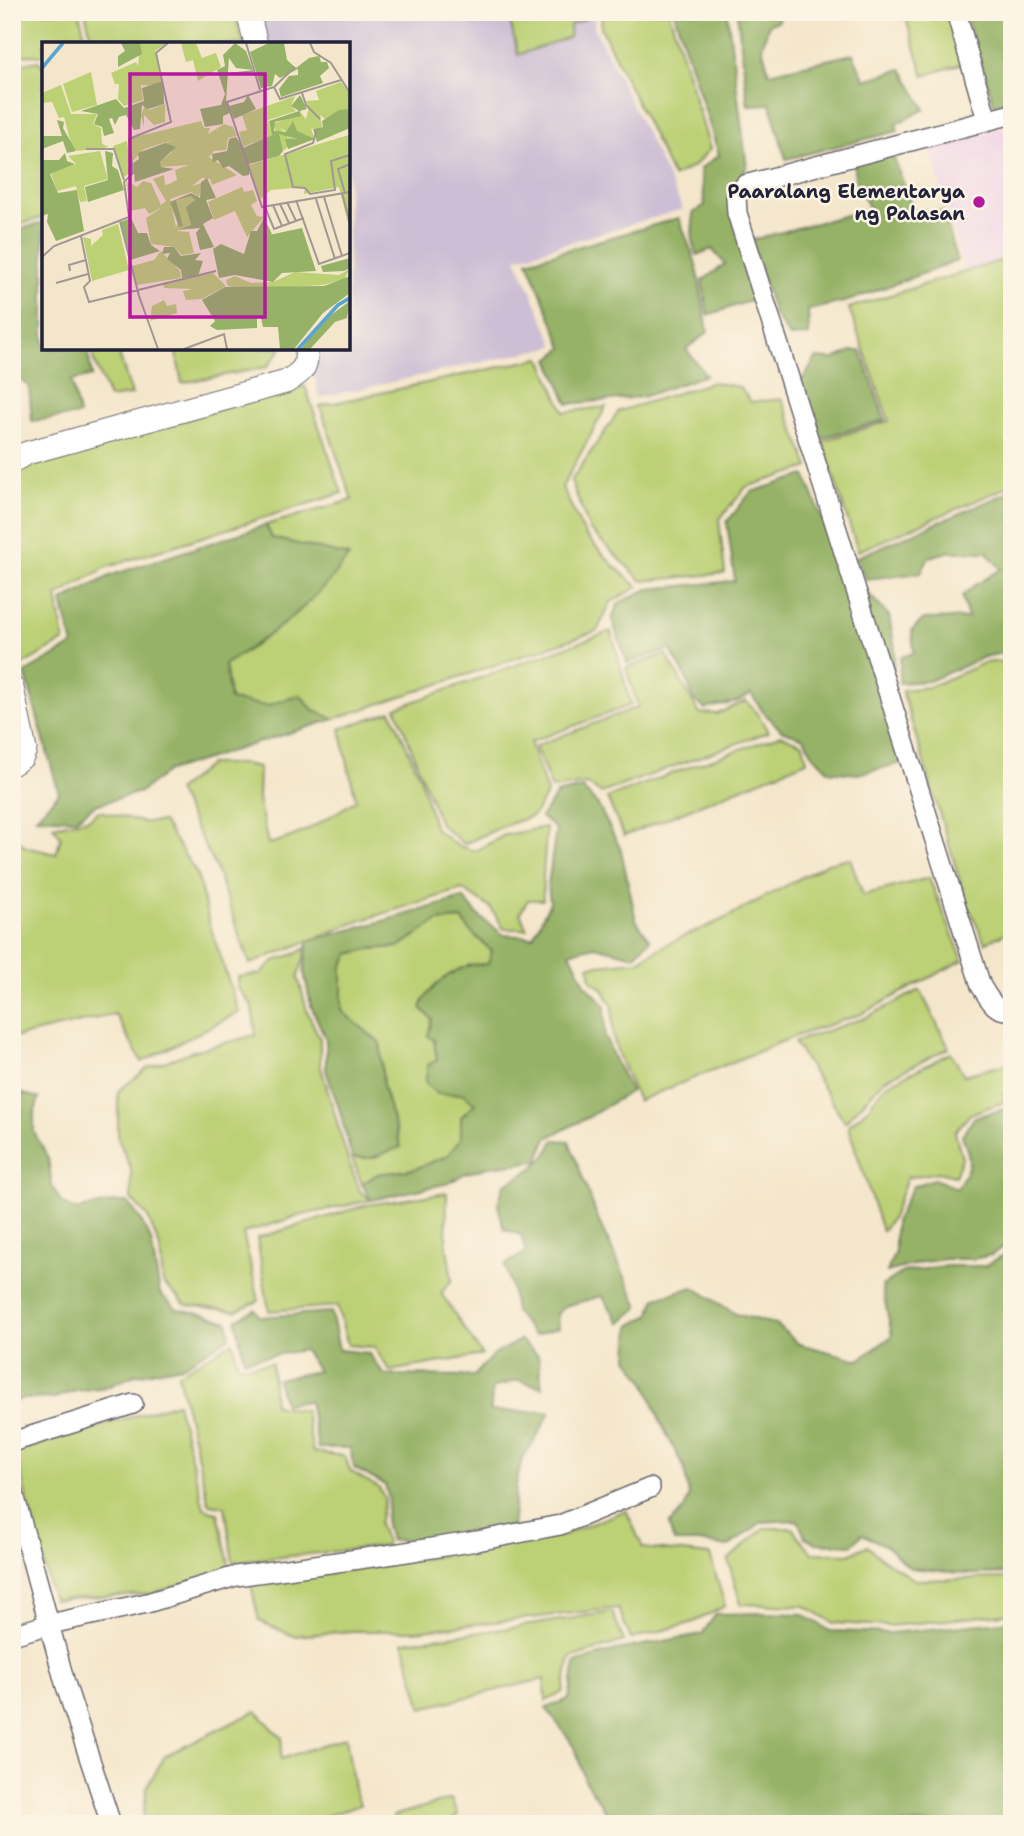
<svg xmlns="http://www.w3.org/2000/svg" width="1024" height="1836" viewBox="0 0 1024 1836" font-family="'Shantell Sans',sans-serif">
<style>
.built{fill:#eed0e8}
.industrial{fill:#ccbed4}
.green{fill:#bcd074;stroke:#6f7958;stroke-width:2}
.forest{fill:#95b266;stroke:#5c6a50;stroke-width:2}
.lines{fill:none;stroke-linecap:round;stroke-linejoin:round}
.minor-casing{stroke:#6c676d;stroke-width:22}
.tertiary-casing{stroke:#6c676d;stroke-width:25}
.minor{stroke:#fff;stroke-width:19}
.tertiary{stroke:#fff;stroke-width:23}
.poi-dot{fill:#b5179e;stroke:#fcf5e5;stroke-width:2.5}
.labels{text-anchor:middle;stroke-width:5;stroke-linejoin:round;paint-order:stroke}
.poi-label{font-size:19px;font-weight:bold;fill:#22223b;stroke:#fcf5e5;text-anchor:end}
.inset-river{fill:none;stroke:#5aa4d1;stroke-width:3.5}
.inset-road{fill:none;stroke:#a09891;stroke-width:2}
.view{fill:#b5179e;fill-opacity:0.15;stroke:#b5179e;stroke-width:3.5}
.inset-edge{fill:none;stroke:#22223b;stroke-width:3.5}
</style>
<rect width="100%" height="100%" fill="#fcf5e5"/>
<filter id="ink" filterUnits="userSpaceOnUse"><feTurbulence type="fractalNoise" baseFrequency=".0143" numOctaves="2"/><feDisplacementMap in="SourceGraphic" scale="14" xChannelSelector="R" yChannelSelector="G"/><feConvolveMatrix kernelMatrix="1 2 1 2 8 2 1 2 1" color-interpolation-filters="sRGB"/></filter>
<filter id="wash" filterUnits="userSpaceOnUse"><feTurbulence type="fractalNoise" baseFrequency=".00686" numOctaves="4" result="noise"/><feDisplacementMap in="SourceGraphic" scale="28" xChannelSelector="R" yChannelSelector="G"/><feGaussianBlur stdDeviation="1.57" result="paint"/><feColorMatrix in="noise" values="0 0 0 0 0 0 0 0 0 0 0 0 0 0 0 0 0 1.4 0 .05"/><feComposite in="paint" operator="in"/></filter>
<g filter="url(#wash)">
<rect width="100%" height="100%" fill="#f4e6ca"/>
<!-- built -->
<path class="built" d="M1012 124V255L965 272 930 149Z"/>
<!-- industrial -->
<path class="industrial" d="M256 12H595L594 27 683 209 516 258 555 346 319 398 309 348H348V44H264Z"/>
<!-- green -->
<path class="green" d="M12 12H79L87 44H44V56L29 55 12 57Z
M85 12H234L244 44H93Z
M508 12H586L585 19 570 25 569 37 518 55Z
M602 12H669L710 149 694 166 673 177 601 28Z
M904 12H951L966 62 924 76Z
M39 61 44 69V217L12 227V65Z
M1012 257V485L858 551 822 441 889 421 849 308Z
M92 348H117L132 395 109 398 94 361Z
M175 348H282L267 367 182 383Z
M541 358 564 412 606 407 562 487 585 535 613 565 638 587 611 602 597 631 334 719 313 710 300 695 266 706 230 701 225 664 256 645 349 556 272 538 266 525 352 500 320 406Z
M713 382 739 387 751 402 782 399 809 467 746 487 719 520 725 573 642 581 590 530 571 481 619 411Z
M305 386 342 493 107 567 57 596 64 641 20 666 12 643V480L36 460Z
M611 631 631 705 530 742 547 793 534 815 499 828 464 844 440 824 396 708Z
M666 654 699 713 717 714 746 701 758 714 768 732 601 793 586 784 552 789 535 746 638 707 626 668Z
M1012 660V930L985 943 966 901 902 690 929 687 984 663Z
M391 711 420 777 435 829 456 845 475 851 505 835 546 827C546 852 541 875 543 900H528L520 913 527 929H504L491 908 462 889 356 922 250 964 214 864 177 791 210 764H244L259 767 258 799 268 844C302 836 327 819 356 800L340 729Z
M781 735 803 744 807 761 624 836 607 798 692 766Z
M99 811 142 822H163L197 874 210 926 239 1012 142 1062 115 1014 12 1038V835L26 847 56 854 61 837 53 826 88 819Z
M850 858 863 895 929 878 963 960 861 1014 793 1037 638 1101 620 1059 613 1037V1007L603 989 591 980 589 966 638 961 667 944 722 920 828 863Z
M463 919 470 930 492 951 488 964 469 965 432 1019 429 1036 434 1040 437 1060V1094H464L475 1105 461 1117V1139L447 1156 415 1169 378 1174 362 1184 352 1158H372L400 1146 383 1086 380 1043 342 1012V967L349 954 369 949 398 947 438 921Z
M307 948 298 977 307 1011 320 1039V1064L348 1160 360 1191 371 1200 302 1215 243 1233 259 1301 236 1311 186 1305 163 1283 160 1248 148 1217 131 1199V1169L118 1138V1091L148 1068 193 1051 256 1035 252 1006 238 988V977L261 974 274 961 297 953Z
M920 990 949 1048 884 1080 845 1122 794 1042 865 1018Z
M951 1053 964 1075 1007 1064 1012 1077V1086L1004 1093V1102L970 1114 955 1132 962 1158 955 1176 938 1172 907 1178 892 1218 882 1231 848 1126 866 1110 886 1085Z
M447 1193 446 1242 452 1280 441 1293 482 1355 390 1371 374 1347 348 1345 337 1306 269 1311 257 1238 367 1205Z
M233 1342 238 1366 272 1363 274 1405 305 1411 313 1452 345 1456 350 1471 379 1488 385 1499 379 1523 387 1546 233 1562 225 1506 209 1504 178 1374Z
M177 1403 204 1508 218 1513 230 1569 152 1594 53 1600 15 1452Z
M626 1510 643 1548 710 1555 725 1606 694 1622 631 1639 618 1608 415 1631H351L294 1636 259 1621 251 1584 403 1562 563 1535Z
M764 1528H792L812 1553 849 1554 867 1546 880 1557 915 1580 1012 1578V1613L889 1626 834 1623 805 1606 741 1604 728 1560Z
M612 1612 624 1641 570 1658 563 1692 546 1701 544 1679 422 1708 403 1642 504 1629Z
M256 1711 282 1738 281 1759 346 1737 354 1788 360 1805 302 1824H142L147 1787 165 1756Z
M451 1799 458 1815 448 1824H396L393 1816Z"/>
<!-- forest -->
<path class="forest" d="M674 12H727L747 168 732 184 729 197 758 298 708 315 702 281 725 264 712 249 697 255 692 241 693 213 705 205 700 169 719 155Z
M737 12H778L779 21 769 24 762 47 769 73 853 54 865 80 902 69 925 109 896 124 898 131 786 159 770 104 748 105Z
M964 12H1012V101L994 104Z
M893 156 914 211H943L957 261 848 301 808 310 809 335 790 337 774 314 751 240 870 209 855 180 854 162Z
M679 218 696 264 708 332 686 349 706 375 642 397 568 404 549 359 563 348 528 261Z
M44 222V348H87L92 376 71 381 79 415 32 421 29 386 12 375V232Z
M852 351H861L885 420 817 439 797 383 805 376 816 358 834 359Z
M805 475 838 558 867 592 889 616 895 649 893 671 879 684 902 763 858 774 829 771 813 755 804 738 781 730 764 713 751 694 736 702 705 709 694 700 685 675 670 649 627 663 612 619 619 603 648 589 735 581 727 522 751 492Z
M1012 491V651L984 657 929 681 899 683 901 657 914 653 912 630 924 619 968 618 962 596 974 586 1001 569 987 552H948L929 557 921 573 866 579 855 558Z
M266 525 272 538 349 556C340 567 332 580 321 590 294 619 259 643 225 664L230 700 266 706 300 695 313 710 334 719 168 771 140 792 95 805 76 819 36 817 59 793 25 673 73 645 62 601 112 575Z
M582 788 598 805 621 850 636 920 650 940 634 956 595 946 570 952 585 984 605 1005V1036L615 1061 631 1091 587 1118 547 1138 538 1161 488 1167 464 1174 449 1183 371 1200 362 1184 378 1174 415 1169 447 1156 461 1139V1117L475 1104 464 1094H437L425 1083 428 1065 437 1060 434 1040 428 1036 432 1019 421 1008C426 989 451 970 471 965 476 964 482 965 488 964L492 951 469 930 462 919 438 921 398 947 369 949 349 954 342 967V1011L380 1043 383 1086 401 1147 372 1158H352L339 1108 326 1070V1039L311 1006 304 972 308 941 380 922 463 898 481 918 504 935 533 937 550 902 548 885 556 829 541 817 557 794Z
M12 1091 39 1098 34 1115V1132L48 1158 52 1186 61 1202 75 1210 115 1202H127L139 1217 151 1241 160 1294 177 1309 204 1314 228 1322 230 1337 182 1366 135 1375 107 1387 76 1391 54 1398 21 1399 12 1402Z
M1012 1092V1241L991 1255 973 1259H945L923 1262 887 1272 895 1251V1222L913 1186 934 1179 957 1188C972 1163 972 1163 962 1135L975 1117 1009 1108V1095Z
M554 1140 569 1141 600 1224 639 1307 620 1323 602 1296 565 1306 557 1314 558 1328 534 1335 515 1312 511 1285 505 1265 526 1252 521 1235 504 1229 498 1204 504 1185C524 1175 546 1162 554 1140Z
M1012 1250V1573L970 1574 910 1568 885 1545 862 1534 852 1545 816 1543 805 1537 798 1520 762 1522 728 1547 699 1542H674L669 1525 684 1509 689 1496 684 1468 661 1423 646 1384 628 1358 630 1326 650 1315 656 1298 693 1287 736 1314 777 1325 799 1344 859 1360 892 1336 882 1286 903 1272 947 1266H985Z
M255 1309 260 1317 331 1312 339 1350 368 1353 385 1375 474 1376 494 1354 520 1340 538 1355 542 1387 518 1380 493 1388 490 1411 550 1412 536 1439 522 1458 516 1486 512 1529 390 1541 385 1520 389 1499 385 1485 354 1468 350 1448H318L309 1401 284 1404 277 1379 318 1371 304 1350 244 1360 236 1320Z
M765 1613 803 1614 830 1631 890 1633 1012 1621V1824H614L585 1780 575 1747 546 1708 569 1699 575 1663 616 1650 702 1634 716 1614Z"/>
</g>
<g filter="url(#ink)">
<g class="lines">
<!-- minor casing -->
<g class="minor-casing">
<path id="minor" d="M956 12 987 120
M1012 114 745 185 736 197 737 213 981 986C989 998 995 1014 1012 1009
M12 1442 133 1404
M12 1487 65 1683 111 1824
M12 1635 50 1624 147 1603 236 1576 387 1555 477 1541 560 1525 650 1488"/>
</g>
<!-- tertiary casing -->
<g class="tertiary-casing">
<path id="tertiary" d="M248 12 256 44
M12 461 27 453 286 382C302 372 308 368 306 348
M12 688 25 750 22 757 12 764"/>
</g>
<!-- minor -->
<use href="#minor" class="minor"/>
<!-- tertiary -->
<use href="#tertiary" class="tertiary"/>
</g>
</g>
<!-- markers -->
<circle class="poi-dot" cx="979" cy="202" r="7"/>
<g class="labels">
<!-- poi labels -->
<g class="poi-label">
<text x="965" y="198">Paaralang Elementarya<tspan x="965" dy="22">ng Palasan</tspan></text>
</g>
</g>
<!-- overview -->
<g transform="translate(42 42)">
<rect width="308" height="308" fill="#f4e6ca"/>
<path d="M98 1H125L113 9 120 38 114 44 99 43 101 58 82 64 76 57 77 42H73L69 31 94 20 96 24ZM139 1H154L160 16 174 11 179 25 156 39 151 18 144 20ZM49 30 55 63 30 70 21 42ZM299 40 308 52V66L283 77 278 73 280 85 269 87 273 97 255 90 250 80 245 90 238 86 246 95 255 97 241 109 231 82 259 71 264 77 267 65 263 59 277 58 274 49ZM19 43 29 72H55L51 82 59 86 60 102 67 105 35 109 30 105 22 75 17 76 10 60 0 61V51ZM253 54 249 64 254 69 226 78 230 93 201 105 197 90 205 88 200 73ZM103 62 107 68 123 62V80L112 83 102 73V85L99 74ZM159 79 162 86H168L166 92 182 82 191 85 195 94 186 96 184 108 172 109 167 115 195 133 170 143 168 137 160 136 150 144 160 141 157 155 149 150 128 157 134 185 138 175 134 158 149 153 153 158 145 167 149 183 135 189 147 190 152 211 140 213 132 205 109 202 104 176 121 165 107 172 103 166 88 169 84 139 95 145 101 139 109 141 119 163 124 159 111 137 122 133 123 143 127 142 135 138 133 128 147 123 118 125V120L130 110 123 101 134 97 102 107 90 120 89 96ZM307 93 308 189 297 145 262 152 263 145 229 148 218 157 207 123ZM85 99 90 129 81 136 71 104ZM58 109 66 137 42 144 45 159 38 160 34 144 15 149 9 131 34 122 26 114ZM200 145 202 150 211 148 215 159 209 163 215 174 222 175 205 195 193 169 172 178 166 160ZM76 182 87 228 50 239 41 195 49 197V204L61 193 60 188ZM119 209 138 229 139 236 95 243 90 224 112 218ZM308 227 302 237 281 243 205 247 186 244 184 238 193 234 209 241 231 240 253 230 297 233ZM171 231 184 244 160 257 144 258 141 249 151 247 122 246 121 241ZM122 258 125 264 134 262 135 271 108 279 110 264Z" fill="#bcd074"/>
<path d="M79 1H98L100 12 76 25V14L83 9ZM193 1 204 9 211 28 194 26 187 16 184 58 188 71 181 74V82L163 85 158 67 179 63 183 52 175 28 183 24 181 13ZM227 1H242L245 18 254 26 267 16 277 14 279 20H285L287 26 278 34 281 41 239 55 237 47 247 34 256 33V27L238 36 233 32 230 44 219 46 208 10ZM121 39 122 62 106 67 100 63 98 87 92 88 84 73 77 75 73 83 70 76 67 77 72 91 62 94 60 85 52 82 56 72 39 69 74 57 82 66 102 59 100 46ZM206 53 214 67 192 77 187 64 202 60ZM258 53 265 67 258 69 259 74 233 80 232 89 244 90 251 79 255 89 273 97 246 107 243 97H255L237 92 241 109 237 114 207 122V133L201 134 187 124 181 126 176 118 171 120 170 112 185 109 187 97 194 95 201 106 230 93 227 79 257 69 249 64ZM308 67V86L275 100 271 87 281 85 280 79 297 68ZM15 78 22 80 21 86 34 109 25 111 21 99 0 107V94H20ZM123 101 134 105 118 120 119 125 132 127 93 140 91 121 97 117 96 111ZM63 109 71 111 70 124 76 128 82 148 46 160 43 145 66 138ZM23 111 25 119 33 122 8 132 16 151 35 148 42 189 14 199 5 180 6 172 0 174V118H17ZM165 136 174 156 164 158 171 176 161 182 172 205 158 208 154 191 158 186 136 188 149 183 144 165 153 158 149 154 134 158 141 184 137 185 128 160 149 151 158 156 159 140ZM89 176 96 191H105L109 203 118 209 88 218 79 180ZM222 176 230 192 227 193 260 186 274 229 240 231 231 240 193 233 177 236 171 207 179 202 202 212 209 189H215ZM132 205 139 214 159 211 153 218 161 219 156 234 140 236 139 228 125 217 128 211 120 212 122 205ZM308 216V226L302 229 281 230 279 224ZM308 234V251L281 271 252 307H238L236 285H221L219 276H215V286L175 288 168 284 173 279 160 258 183 245 282 244ZM308 259 305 276 293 280 268 307H259L278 281Z" fill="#95b266"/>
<path class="inset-river" d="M0 26 21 1M256 307 296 263 308 256"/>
<path class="inset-road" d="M204 1 218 48M268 1 272 10 289 21 308 51M186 32 213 29M299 38 238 57 232 45 185 60 220 165 308 150M232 45 253 25M260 51 264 63 278 77M275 87 271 101 243 112 251 145 263 146 268 152 293 148 289 119 308 113M44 107H72L82 138M300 151 308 181M303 151 296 127 308 122M282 155 300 214M274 157 293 217M254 158 277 222 308 211M245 160 254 179M238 162 247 181M231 163 240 184M223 165 232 187 262 176M78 179 97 254 116 307M39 194 48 239 42 245 47 260 174 229M0 215 12 204 87 175 82 140 91 131 87 97 129 80 114 11 126 1M28 229 27 223 44 218M14 241 46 232M142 307 182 292 185 307"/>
<path class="view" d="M88 32H223V275H88Z"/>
<rect width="308" height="308" class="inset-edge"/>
</g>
<!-- margin -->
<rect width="1024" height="1836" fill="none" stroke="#fcf5e5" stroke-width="42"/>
</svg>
